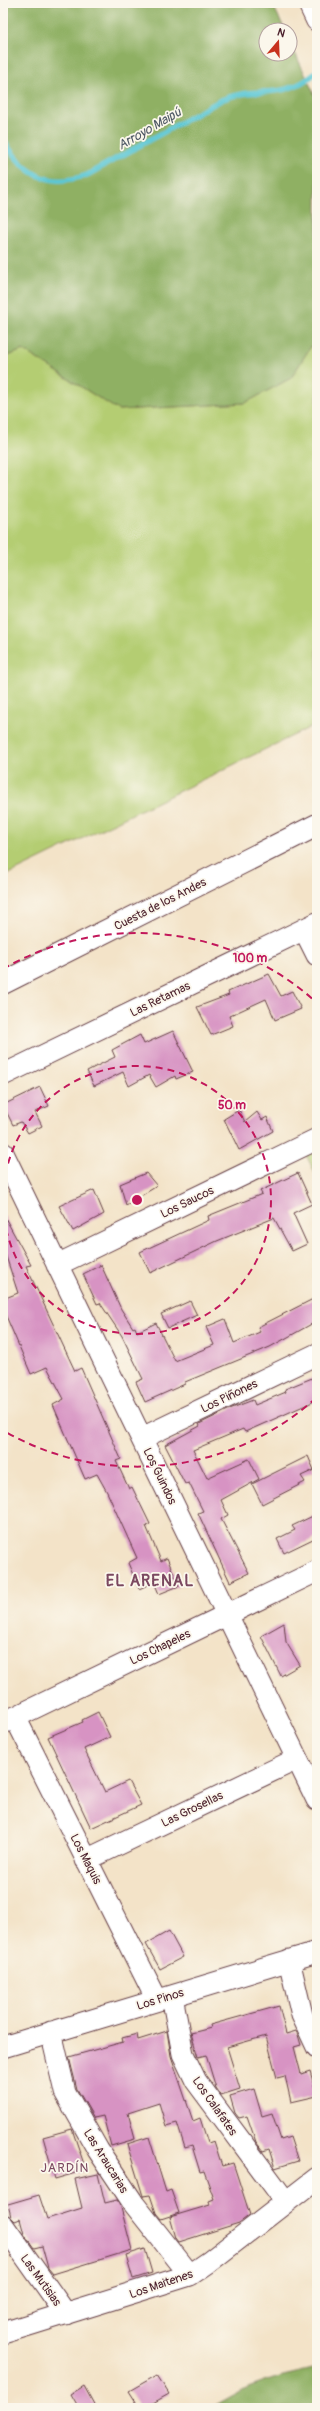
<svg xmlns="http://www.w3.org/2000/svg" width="320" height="2411" viewBox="0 0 320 2411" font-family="Pangolin,sans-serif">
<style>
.green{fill:#b4cd72;stroke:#7f764e}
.forest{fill:#8fb064;stroke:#6c6848}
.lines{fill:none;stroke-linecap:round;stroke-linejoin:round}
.stream{stroke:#5cc7d5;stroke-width:5.5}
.building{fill:#d793c3}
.street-casing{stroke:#633c43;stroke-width:23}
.secondary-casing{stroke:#633c43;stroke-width:24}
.primary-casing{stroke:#633c43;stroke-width:24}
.street{stroke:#fff;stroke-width:21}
.secondary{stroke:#fff;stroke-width:22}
.primary{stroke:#fff;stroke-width:22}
.ring{fill:none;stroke:#c2185b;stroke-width:2;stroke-dasharray:7 5}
.labels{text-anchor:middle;stroke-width:3.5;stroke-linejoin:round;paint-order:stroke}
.street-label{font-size:12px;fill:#4a1f2b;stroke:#fbf7ec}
.water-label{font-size:13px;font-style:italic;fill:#505a66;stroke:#fbf7ec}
.neighbourhood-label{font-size:13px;letter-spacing:1px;fill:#7b4860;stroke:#fbf7ec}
.district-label{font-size:16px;font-weight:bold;letter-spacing:1px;fill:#7b4860;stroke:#fbf7ec}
.centre{fill:#c2185b;stroke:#fbf7ec;stroke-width:2}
.ring-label{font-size:12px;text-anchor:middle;font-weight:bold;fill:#c2185b;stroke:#fbf7ec;stroke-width:3.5;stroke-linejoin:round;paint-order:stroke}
</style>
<rect width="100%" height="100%" fill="#fbf7ec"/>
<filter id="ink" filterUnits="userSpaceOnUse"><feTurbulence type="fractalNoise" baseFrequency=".025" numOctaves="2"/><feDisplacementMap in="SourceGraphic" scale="8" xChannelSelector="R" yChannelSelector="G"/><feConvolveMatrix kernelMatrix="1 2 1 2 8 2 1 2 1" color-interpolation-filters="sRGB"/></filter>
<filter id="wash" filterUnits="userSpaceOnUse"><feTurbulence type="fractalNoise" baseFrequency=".012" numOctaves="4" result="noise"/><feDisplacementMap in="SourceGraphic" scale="16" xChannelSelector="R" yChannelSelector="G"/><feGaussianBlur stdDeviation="0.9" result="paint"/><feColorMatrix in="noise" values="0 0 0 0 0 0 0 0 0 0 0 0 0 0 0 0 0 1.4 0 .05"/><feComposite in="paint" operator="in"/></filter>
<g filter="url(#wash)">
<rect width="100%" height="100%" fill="#f3e3c8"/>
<!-- green -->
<path class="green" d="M311 346 317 349V724L3 877V358L23 350 118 410 245 403 291 378Z
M317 1150V1177L306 1155Z"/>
<!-- forest -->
<path class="forest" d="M3 3H272L285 30H266V54H290V42L317 100V349L311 346 291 378 245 403 118 410 23 350 3 358Z
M317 2368V2406L312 2408H212L248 2388 279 2377Z"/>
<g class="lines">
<!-- stream -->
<path class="stream" d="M3 139C24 174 47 189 87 175L221 100C259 84 280 103 317 72"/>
</g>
<g id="blocks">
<!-- building -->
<path class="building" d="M269 974 281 996 292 991 301 1009 275 1020 266 999 229 1016 233 1026 211 1035 197 1007 229 995 228 992Z
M173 1031 193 1072 176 1079 175 1076 156 1087 149 1075 129 1086 123 1072 94 1086 87 1071 115 1057 112 1050 140 1035 144 1044Z
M40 1087 49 1106 35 1112 42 1126 28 1133 21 1122 13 1125 3 1105Z
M239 1110 245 1122 257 1112 262 1120 267 1117 273 1131 239 1150 224 1119Z
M146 1173 157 1186 126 1205 120 1184Z
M298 1173 312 1204 293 1213 307 1244 292 1251 274 1218 217 1241 150 1273 140 1252 209 1220 208 1216 262 1194 260 1191Z
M94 1190 104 1214 73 1231 59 1206Z
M3 1214 31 1265 26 1266 75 1371 81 1368 121 1459 116 1461 129 1489 132 1487 150 1524 146 1526 161 1561 167 1558 179 1586 159 1594 154 1582 139 1589 128 1563 137 1558 107 1492 97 1474 85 1479 53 1405 64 1399 47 1367 31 1374 3 1309V1299L18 1293 3 1247Z
M101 1265 121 1309 133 1328 135 1327 137 1332 156 1323 175 1361 214 1345 206 1327 225 1319 234 1343 260 1332 258 1327 317 1297V1321L270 1347 185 1382V1384L145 1402 136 1382 143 1379 122 1336 100 1303 97 1304 83 1274Z
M190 1301 197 1315 168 1328 161 1314Z
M317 1376V1400L245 1432 243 1429 193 1450 207 1478 249 1459 259 1479 221 1500 228 1515 221 1519 249 1573 230 1582 198 1513 203 1511 189 1483 185 1484 165 1445 200 1426 199 1424 232 1408 253 1400 255 1405 286 1392 285 1389Z
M308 1456 314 1470 301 1476 305 1482 262 1504 252 1484Z
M317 1514V1537L284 1553 277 1539 295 1530 292 1526Z
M284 1623 286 1642 300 1665 281 1676 261 1636Z
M98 1712 110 1737 84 1749 105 1792 128 1781 141 1805 91 1828 48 1737 83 1722 82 1720Z
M169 1931 183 1957 160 1969 146 1944Z
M279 2006 286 2034 296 2031 298 2035 301 2045 294 2047 301 2074 310 2071 317 2096 291 2102 285 2076 277 2078 266 2036 227 2047 240 2089 221 2095 216 2088 206 2055 198 2057 191 2033 211 2028 210 2025Z
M167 2031 171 2056 193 2121 200 2118 208 2143 214 2141 222 2166 233 2163 250 2215 239 2223 179 2242 176 2238 170 2217 210 2205 209 2201 214 2199 204 2171 200 2172 192 2146 185 2148 177 2123 166 2126 159 2103 128 2113 135 2139 111 2146 103 2116 94 2118 77 2089 69 2057 123 2042 122 2038 137 2034 138 2040Z
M254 2089 262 2116 272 2113 281 2140 290 2137 298 2161 275 2168 269 2149 263 2151 256 2142 247 2116 239 2118 235 2113 230 2096Z
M72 2129 86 2170 55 2179 43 2137Z
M149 2137 166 2192 171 2190 179 2213 161 2219 156 2213 150 2195 143 2196 127 2144Z
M98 2174 105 2203 117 2200 120 2204 132 2250 53 2274 48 2268 42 2246 34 2248 24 2234 20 2219 15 2221 11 2217 8 2204 39 2195 47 2219 82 2208 75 2179Z
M145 2249 152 2273 133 2279 126 2255Z
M157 2375 169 2394 144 2408H140L129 2391Z
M84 2386 96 2408H79L71 2394Z"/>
</g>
</g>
<g filter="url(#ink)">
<use href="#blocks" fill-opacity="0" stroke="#633c43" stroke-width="1"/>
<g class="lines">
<!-- street casing -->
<g class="street-casing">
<path id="street" d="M304 929 317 955
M3 1075 317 923
M3 1153 317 1800
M57 1265 317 1139
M142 1438 317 1354
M15 1717 157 2000
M3 1723 317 1571
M86 1860 297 1759
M289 1960 302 2015 317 2047
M172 1996 183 2054 196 2081 286 2202
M51 2032 65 2092 98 2150 134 2204 190 2275
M3 2047 317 1952
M3 2225 66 2314
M3 2333 190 2275 209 2262 317 2178"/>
</g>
<!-- secondary casing -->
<g class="secondary-casing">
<path id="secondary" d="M309 3 317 20"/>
</g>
<!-- primary casing -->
<g class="primary-casing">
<path id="primary" d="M3 983 317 825"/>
</g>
<!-- street -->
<use href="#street" class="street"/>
<!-- secondary -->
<use href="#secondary" class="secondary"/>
<!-- primary -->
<use href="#primary" class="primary"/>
</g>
</g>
<!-- distance rings -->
<g class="ring">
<path d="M3 1199A134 134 0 1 1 3 1201"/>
<path d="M316 1398A267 267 0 0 1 4 1431M3 969A267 267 0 0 1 316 1002"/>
</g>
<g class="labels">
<!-- street labels -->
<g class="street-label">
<text transform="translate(160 904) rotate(-27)" y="4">Cuesta de los Andes</text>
<text transform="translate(160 999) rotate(-26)" y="4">Las Retamas</text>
<text transform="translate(187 1202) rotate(-26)" y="4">Los Saucos</text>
<text transform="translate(229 1396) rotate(-26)" y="4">Los Piñones</text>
<text transform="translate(160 1476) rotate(64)" y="4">Los Guindos</text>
<text transform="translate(160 1647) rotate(-26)" y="4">Los Chapeles</text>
<text transform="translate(192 1809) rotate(-26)" y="4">Las Grosellas</text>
<text transform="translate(86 1859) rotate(63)" y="4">Los Maquis</text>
<text transform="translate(160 1999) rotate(-17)" y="4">Los Pinos</text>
<text transform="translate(215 2106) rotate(55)" y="4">Los Calafates</text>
<text transform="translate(106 2161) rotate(58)" y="4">Las Araucarias</text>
<text transform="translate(41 2280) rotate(54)" y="4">Las Mutisias</text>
<text transform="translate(161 2284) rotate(-19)" y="4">Los Maitenes</text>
</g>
<!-- water labels -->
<g class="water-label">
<text transform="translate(149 128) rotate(-30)" y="5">Arroyo Maipú</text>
</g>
<!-- neighbourhood labels -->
<g class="neighbourhood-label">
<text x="65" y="2172">JARDÍN</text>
</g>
<!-- district labels -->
<g class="district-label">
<text x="150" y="1586">EL ARENAL</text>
</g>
</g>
<circle cx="137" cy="1200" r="6" class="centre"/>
<g class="ring-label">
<text x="250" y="962">100 m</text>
<text x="232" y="1109">50 m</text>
</g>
<!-- margin -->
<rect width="320" height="2411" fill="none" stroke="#fbf7ec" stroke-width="16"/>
<!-- north arrow -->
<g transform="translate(278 42) rotate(19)"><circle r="19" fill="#fbf7ec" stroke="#b4a19f"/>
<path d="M0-3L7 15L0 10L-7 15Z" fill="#c8321e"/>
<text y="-6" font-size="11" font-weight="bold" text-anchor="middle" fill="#4a1f2b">N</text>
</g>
</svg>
